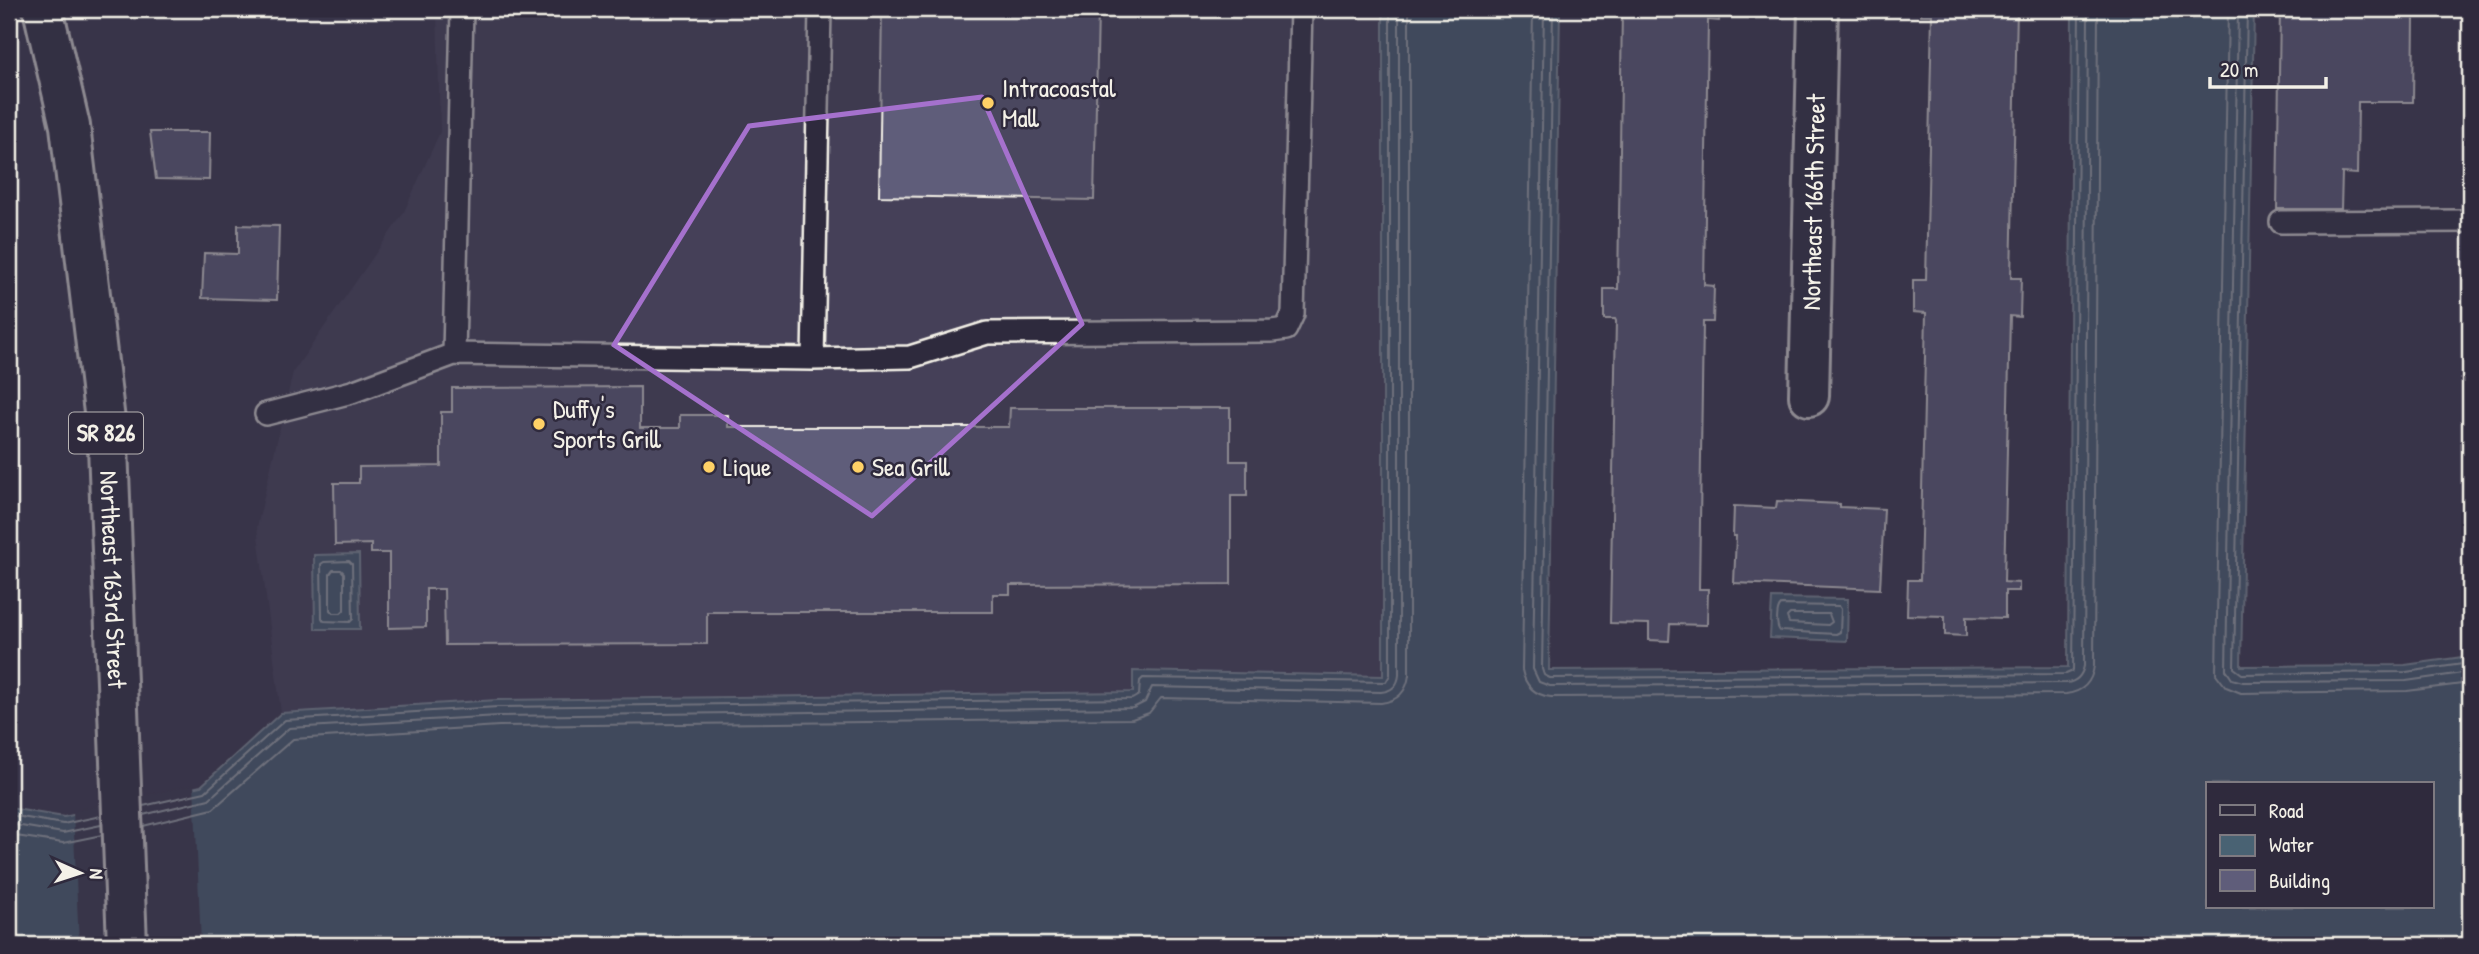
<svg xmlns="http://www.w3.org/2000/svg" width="2479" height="954" viewBox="0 0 2479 954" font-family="'Patrick Hand',sans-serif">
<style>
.built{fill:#444058}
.water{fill:#496273;stroke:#8d9ba2;stroke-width:2;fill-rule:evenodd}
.pier{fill:#393449}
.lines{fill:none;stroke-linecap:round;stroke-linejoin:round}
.shore{stroke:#b0b8b9;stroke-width:2}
.building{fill:#5f5d7a;stroke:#f4f1e8;stroke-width:2}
.service-casing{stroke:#f4f1e8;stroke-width:26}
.minor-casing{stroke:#f4f1e8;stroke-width:44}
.primary-casing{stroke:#f4f1e8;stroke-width:44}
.service{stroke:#2f2a3d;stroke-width:21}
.minor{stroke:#2f2a3d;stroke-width:38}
.primary{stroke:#2f2a3d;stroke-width:38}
.marked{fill:none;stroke:#a571cd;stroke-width:5;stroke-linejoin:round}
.poi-dot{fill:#ffd166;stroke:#2f2a3d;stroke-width:2.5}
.labels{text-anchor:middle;stroke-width:5;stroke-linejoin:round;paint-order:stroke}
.shield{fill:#2f2a3d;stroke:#b9b5b5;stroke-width:2}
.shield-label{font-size:24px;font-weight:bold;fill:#f4f1e8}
.poi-label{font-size:26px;fill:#f4f1e8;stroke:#2f2a3d;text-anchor:start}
.street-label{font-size:26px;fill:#f4f1e8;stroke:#2f2a3d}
</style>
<rect width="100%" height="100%" fill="#393449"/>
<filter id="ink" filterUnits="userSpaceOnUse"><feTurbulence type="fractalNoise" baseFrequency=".0143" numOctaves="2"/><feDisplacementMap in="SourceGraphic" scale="14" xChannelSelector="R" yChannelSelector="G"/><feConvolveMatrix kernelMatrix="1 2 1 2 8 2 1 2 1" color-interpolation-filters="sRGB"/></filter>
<g filter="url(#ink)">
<!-- built -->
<path class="built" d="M437 9H1383V676L1133 671V692L281 713 257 527 293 372 403 214 440 132Z"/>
<!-- water -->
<path class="water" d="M1383 9H1560L1549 670 2068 667 2072 9H2254L2241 666 2405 665 2470 656V945H9V808L64 817 201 786 281 713 498 700 1133 692V671L1383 676ZM2208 784H2432V907H2208Z
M359 554 360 629H315L314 555Z
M1772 598 1848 599 1847 641 1770 638Z"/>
<!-- pier -->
<path class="pier" d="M194 784 201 945H79L73 811Z"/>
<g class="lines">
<!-- shore -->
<path class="shore" d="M1533 9 1522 670C1525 686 1534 695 1551 697L2066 694C2083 692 2092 682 2094 666L2098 9
M1544 9 1533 669 1539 682 1550 686 2066 683C2076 682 2082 676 2084 666L2088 9
M1553 9 1542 669 1544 675 1550 678 2066 674 2073 671 2079 9
M2228 9 2216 674 2226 687 2241 693 2407 691 2470 683
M2238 9 2226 670 2232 679 2243 682 2406 681 2470 672
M2247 9 2234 668 2242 674 2406 672 2470 663
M349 561 352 564 353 619 350 622 324 621 322 618 321 564 324 562Z
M333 570H341L344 573V610L341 613H333L330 610V574Z
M1781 605 1839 606 1841 609 1840 632 1836 634 1780 631C1776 626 1776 610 1781 605Z
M1790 614H1829L1832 622 1828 625 1789 623 1787 617Z
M143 806 205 792 285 720 498 707 1132 699 1139 695 1140 681 1143 678 1386 682 1390 675V9
M9 815 63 824 101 816
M143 815 209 799 289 728 499 716 1133 708 1145 702 1152 687 1381 692C1392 691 1398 685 1399 675V9
M9 824 63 833 101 825
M143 826 213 809 293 739 499 726 1132 719 1149 713 1161 698 1381 703C1398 701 1407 691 1409 675V9
M9 835 63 843 102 835"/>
</g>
<!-- building -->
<path class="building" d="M882 9H1098L1094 200 879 196Z
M1622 9H1720L1719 21 1708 20 1704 285 1714 286 1713 322H1703L1699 589H1708L1707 625 1670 624 1669 641 1649 640V624L1610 623 1616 321 1615 319H1604V289H1618Z
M1921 9H2017L2011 278H2021L2020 317 2010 316 2004 582 2019 583V591H2005V618L1966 617V636L1945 635V616L1907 615 1908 580H1920L1926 313 1913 312V280H1926L1932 15H1921Z
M2280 9H2357V16L2414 17 2413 102H2358L2357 174 2342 173 2341 209H2277Z
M150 132H210L209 180 156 179Z
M238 225 279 226 277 300 202 298 204 253 238 254Z
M640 387V428H680V415H728V427H1009L1010 408H1230V461H1247V496H1231V584L1010 585V594H993V612H707V644L445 645 444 589H426V627L389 628V553H371V544L335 545 334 483H359V467L441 466V412H452V388Z
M1777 501 1840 504V507L1884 509 1880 589 1734 583 1736 536H1733L1734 506 1776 508Z"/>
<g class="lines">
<!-- service casing -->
<g class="service-casing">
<path id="service" d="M2281 222 2470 221
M454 354 462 9
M813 359 820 9
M266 414 352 392 454 354 813 359 910 357 987 333 1272 331 1286 329 1293 314 1301 9"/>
</g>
<!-- minor casing -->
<g class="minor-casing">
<g id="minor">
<path id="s1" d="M1809 396 1818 9"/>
</g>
</g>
<!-- primary casing -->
<g class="primary-casing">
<g id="primary">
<path id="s2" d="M43 9 70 126 108 446 127 945"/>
</g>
</g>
<!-- service -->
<use href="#service" class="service"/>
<!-- minor -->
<use href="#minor" class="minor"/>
<!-- primary -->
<use href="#primary" class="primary"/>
</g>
</g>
<!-- marked area -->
<path d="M0 0H2479V954H0ZM982 97 1082 324 872 516 614 345 749 126Z" fill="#393449" fill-opacity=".55" fill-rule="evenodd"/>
<path class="marked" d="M982 97 1082 324 872 516 614 345 749 126Z"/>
<!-- markers -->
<g class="poi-dot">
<circle cx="988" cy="103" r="7"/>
<circle cx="539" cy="424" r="7"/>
<circle cx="709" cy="467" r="7"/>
<circle cx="858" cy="467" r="7"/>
</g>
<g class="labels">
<!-- shield labels -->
<rect class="shield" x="69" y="412.5" width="74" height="41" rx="5"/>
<g class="shield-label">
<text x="106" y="441">SR 826</text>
</g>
<!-- poi labels -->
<g class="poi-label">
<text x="1002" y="97">Intracoastal<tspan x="1002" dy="30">Mall</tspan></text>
<text x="553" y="418">Duffy's<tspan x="553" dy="30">Sports Grill</tspan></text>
<text x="723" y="476">Lique</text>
<text x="872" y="476">Sea Grill</text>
</g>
<!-- street labels -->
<g class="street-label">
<text dy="9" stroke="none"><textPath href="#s1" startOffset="194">Northeast 166th Street</textPath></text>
<text dy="9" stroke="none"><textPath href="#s2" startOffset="576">Northeast 163rd Street</textPath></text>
</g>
</g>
<!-- margin -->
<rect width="2479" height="954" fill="none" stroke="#2f2a3d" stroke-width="35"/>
<rect x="18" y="18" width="2444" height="919" fill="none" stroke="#f4f1e8" stroke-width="2.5" filter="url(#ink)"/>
<!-- legend -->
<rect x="2206" y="782" width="228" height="126" fill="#2f2a3d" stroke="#7e7a81" stroke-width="2"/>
<rect x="2220" y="805" width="35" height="10" fill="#2f2a3d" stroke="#7e7a81" stroke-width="2"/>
<text x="2269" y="818" font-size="21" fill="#f4f1e8">Road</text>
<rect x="2220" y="835" width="35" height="21" fill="#496273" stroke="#7e7a81" stroke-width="2"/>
<text x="2269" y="852" font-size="21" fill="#f4f1e8">Water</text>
<rect x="2220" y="870" width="35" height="21" fill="#5f5d7a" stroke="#7e7a81" stroke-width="2"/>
<text x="2269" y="888" font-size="21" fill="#f4f1e8">Building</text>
<!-- north arrow -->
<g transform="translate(80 873) rotate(93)" stroke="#2f2a3d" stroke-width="5" paint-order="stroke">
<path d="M0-5L12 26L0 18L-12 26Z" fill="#f4f1e8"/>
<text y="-10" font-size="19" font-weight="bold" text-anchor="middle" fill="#f4f1e8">N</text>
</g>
<!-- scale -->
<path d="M2210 77v10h116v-10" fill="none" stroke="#f4f1e8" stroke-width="3.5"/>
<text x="2220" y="77" font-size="21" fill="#f4f1e8" stroke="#2f2a3d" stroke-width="5" paint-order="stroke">20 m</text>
</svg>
